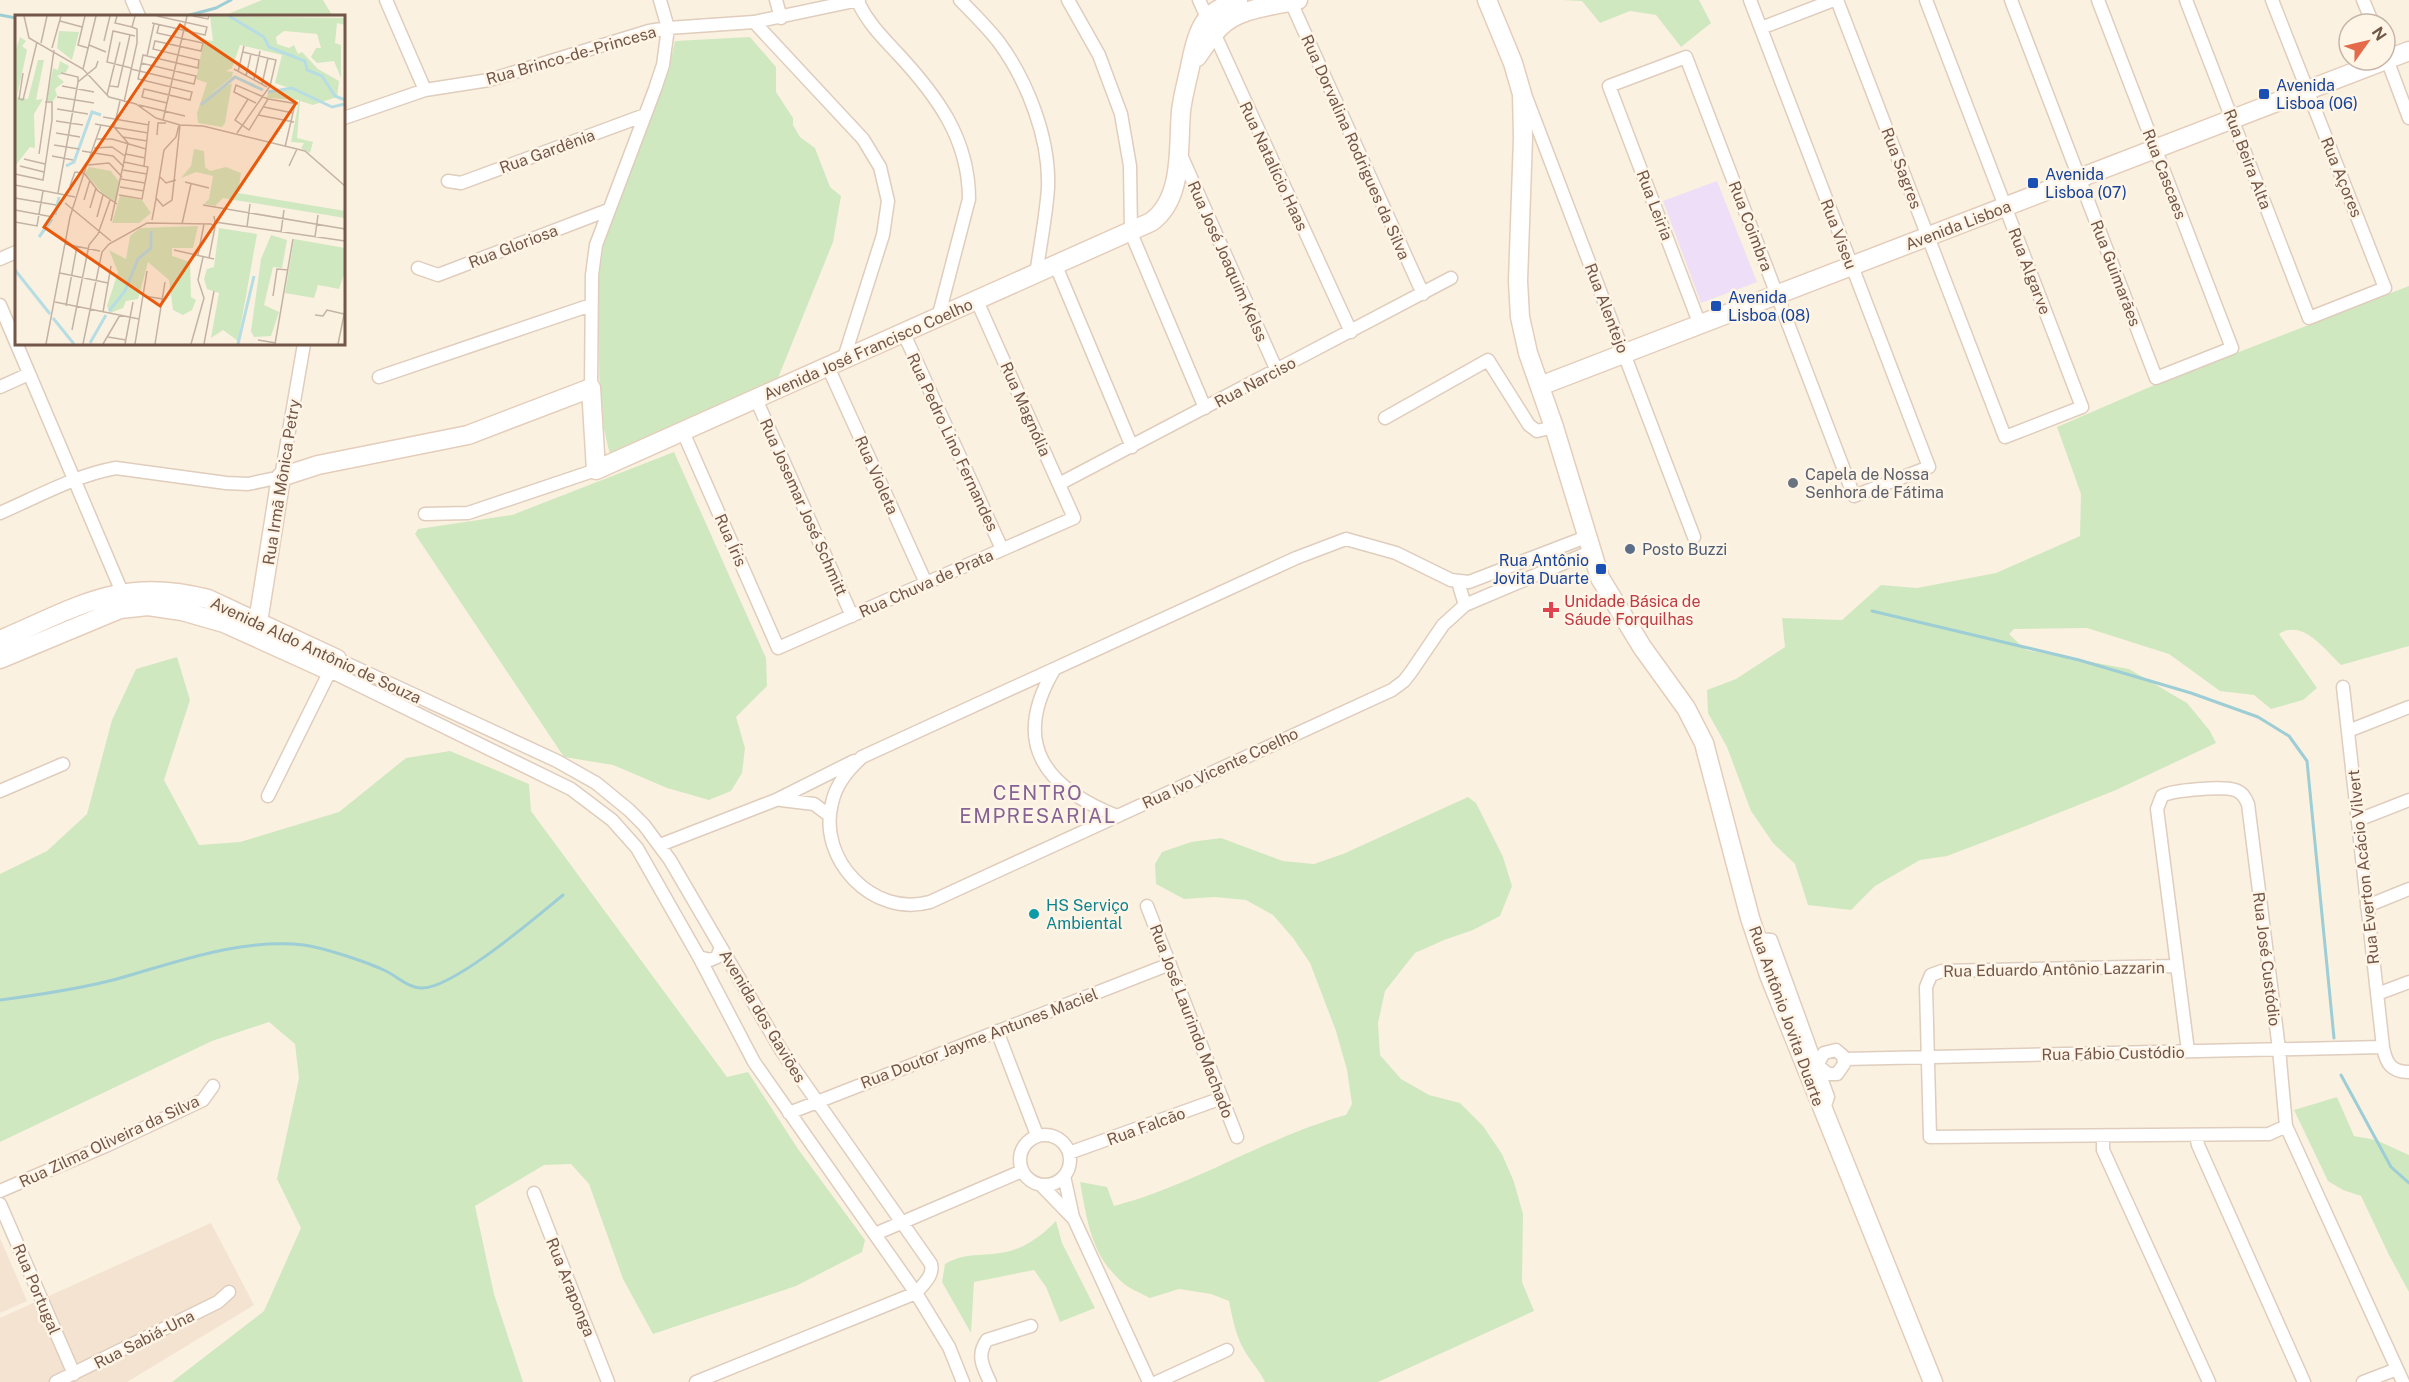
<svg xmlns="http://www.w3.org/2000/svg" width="2409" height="1382" viewBox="0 0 2409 1382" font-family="'Public Sans',sans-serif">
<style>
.residential{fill:#f3e3d0}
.education{fill:#eedef7}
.green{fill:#d0e8c0}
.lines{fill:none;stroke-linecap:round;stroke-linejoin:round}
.stream{stroke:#9dcdd5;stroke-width:3}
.street-casing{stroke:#dfcdbd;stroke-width:15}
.secondary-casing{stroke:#e4cebb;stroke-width:21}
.street{stroke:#fff;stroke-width:12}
.secondary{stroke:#fff;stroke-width:18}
.transit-dot{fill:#1a4fb4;stroke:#fff5e7;stroke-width:2}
.worship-dot{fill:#6b7280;stroke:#fff5e7;stroke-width:2}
.service-dot{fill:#5c6f8a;stroke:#fff5e7;stroke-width:2}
.health-dot{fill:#e0444e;stroke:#fff5e7;stroke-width:2}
.culture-dot{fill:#0f9aa8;stroke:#fff5e7;stroke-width:2}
.labels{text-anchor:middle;stroke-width:5;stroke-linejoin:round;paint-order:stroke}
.street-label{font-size:16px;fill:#725749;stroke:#fff5e7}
.transit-label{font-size:16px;fill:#164399;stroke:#fff5e7;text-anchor:start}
.worship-label{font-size:16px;fill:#5b616d;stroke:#fff5e7;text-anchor:start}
.service-label{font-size:16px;fill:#4e5e75;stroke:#fff5e7;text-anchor:start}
.health-label{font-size:16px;fill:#be3a42;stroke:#fff5e7;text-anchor:start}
.culture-label{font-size:16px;fill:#0d838f;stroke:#fff5e7;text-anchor:start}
.quarter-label{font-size:20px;letter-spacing:1.5px;fill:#856495;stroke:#fff5e7}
.inset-river{fill:none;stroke:#b6dde4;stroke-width:3}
.inset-road{fill:none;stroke:#c4b3a4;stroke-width:1.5}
.view{fill:#e8590c;fill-opacity:0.15;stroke:#e8590c;stroke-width:3}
.inset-edge{fill:none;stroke:#725749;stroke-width:3}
</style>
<rect width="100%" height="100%" fill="#fbf1e1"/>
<!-- residential -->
<path class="residential" d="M211 1223 254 1305 127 1382H0V1318Z
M0 1238 27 1301 0 1313Z"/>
<!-- education -->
<path class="education" d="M1717 181 1757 282 1701 303 1663 201Z"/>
<!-- green -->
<path class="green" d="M262 0H323L332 15 223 16Z
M1562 0H1699L1711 23 1681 47 1656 15 1630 11 1600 23 1582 1Z
M750 37 776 67V92L793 118V125L800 137 815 148 830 187 841 196 833 242 778 378 610 454C598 413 599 371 599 328 598 297 597 264 607 233 627 168 661 109 675 41Z
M2409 286V646L2341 665C2325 650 2303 618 2279 634L2317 688 2303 700 2271 709 2254 695 2220 691 2169 654 2087 628 2014 629 2009 634 2026 650 2129 669 2187 703 2210 731 2216 743 2116 790 2026 826 1947 856 1920 860 1875 886 1851 910 1808 905 1795 864 1773 843 1751 811 1727 747 1708 713 1707 690 1736 679 1785 647 1782 618 1842 620 1881 585 1917 588 1996 573 2080 536 2081 494 2057 427 2159 383Z
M674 452 766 658 767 686 736 717 745 748 742 773 731 791 709 800 667 788 613 765 564 757 415 534 418 529 512 515Z
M177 657 190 700 164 780 199 845 240 842 339 812 406 758 450 751 529 784 531 811 727 1077 748 1072 798 1149 865 1240 862 1252 796 1286 653 1334 623 1279 589 1184 571 1164 544 1165 475 1206 494 1294 523 1382H172L264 1311 301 1228 277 1179 299 1078 295 1044 269 1022 212 1041 0 1142V874L47 851 87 814 112 720 136 669Z
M1468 797 1476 803 1503 857 1512 886 1500 916 1473 930 1444 940 1415 953 1385 991 1378 1023 1380 1055 1401 1079 1429 1095 1460 1103 1483 1126 1502 1154 1514 1182 1523 1214 1522 1282 1534 1311 1378 1382H1265C1259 1369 1248 1359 1242 1346 1235 1332 1232 1316 1229 1301L1211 1294 1179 1289 1150 1298C1141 1293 1129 1289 1122 1282 1091 1255 1087 1220 1080 1182L1107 1187 1114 1206C1195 1185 1266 1137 1346 1115L1352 1104 1347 1070 1336 1031 1310 963 1293 938 1273 915 1246 900 1214 897 1184 899 1156 884 1155 864 1162 852 1191 842 1221 838 1283 861 1314 864 1343 854Z
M2337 1097 2354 1136 2376 1140 2409 1155V1292L2389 1255 2361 1196 2343 1190 2328 1181 2294 1110Z
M1056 1221 1062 1243 1095 1308 1060 1322 1046 1287 1034 1270 974 1282 971 1333 942 1282 945 1264C963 1253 979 1256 1000 1253 1023 1250 1040 1237 1056 1221Z"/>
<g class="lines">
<!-- stream -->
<path class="stream" d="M0 15 16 18
M186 16 216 8 231 0
M1872 611 2079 660 2191 693 2258 717 2289 736 2307 761 2334 1038
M0 1000C38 995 79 989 117 979 177 962 240 938 304 945 325 948 367 962 386 971 398 977 410 989 423 988 455 987 536 917 563 895
M2341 1075 2391 1167 2409 1183"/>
<!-- street casing -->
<g class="street-casing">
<path id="street" d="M132 0 139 16
M386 0 425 90
M776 0 781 18
M857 0C867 22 882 37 898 54 937 96 969 139 969 199L938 318
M960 0C973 13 986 26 998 41 1027 80 1050 138 1048 188 1046 217 1040 246 1036 275
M1068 0 1099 55 1121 114 1130 166 1131 233 1205 408
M1199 0 1351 332
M1290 0 1423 294
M1837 0 2005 437 2082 407 1926 0
M2011 0 2156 378 2232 348 2098 0
M2186 0 2309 318 2385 288 2272 0
M2363 0 2373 24
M754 22 863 139 880 167 888 201 883 235 843 361
M1761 28 1834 0
M2385 54 2409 118
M1526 97 1694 537
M344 118 425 90 489 80 649 31 668 28 660 0
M1181 155 1277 371
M448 181 461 183 645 115
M0 259 16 252
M1056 266 1132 447
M418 268 438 275 608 210
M0 305 122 592
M1700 325 1609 86 1686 57 1854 496 1929 467 1750 0
M904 334 1002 549
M828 367 926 583
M379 377 591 305
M0 387 29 374
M591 388 592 275 596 245 655 89 663 65 668 28 754 22 859 0
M756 399 852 616
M1385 418 1488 360 1529 425 1537 431 1554 427
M683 432 778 648 1074 518 977 301
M1059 484 1451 278
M0 513C37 497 76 475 116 468L226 483 248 484 281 477 304 344
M425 514 468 513 596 470
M1586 537 1469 582 1451 580 1396 553 1346 539 1296 558 862 757C848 770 836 784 832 803 817 859 873 918 930 902L1392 690 1404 681 1411 672 1443 625 1465 605 1590 552
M1458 582 1465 605
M337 659 557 761 596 783 629 810 644 825 670 860 781 1050 931 1264C934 1276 923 1284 916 1293L696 1382
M1054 670C1010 744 1046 788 1117 816
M2343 687 2383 1047C2386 1063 2391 1072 2409 1072
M2348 731 2409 707
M0 791 63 764
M268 796 330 671 571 789 612 820 637 848 699 957 754 1062 916 1293 949 1347 963 1382
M781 800 814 804 830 816
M2358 820 2409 800
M660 845 776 800 854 761
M1147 906 1237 1137
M2367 906 2409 889
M1757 939 1771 940 1828 1097 1823 1111
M699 957 710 960 717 957 721 947
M2177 966 1942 971 1931 975 1926 987 1930 1137 2269 1134 2286 1126
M2377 994 2409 982
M997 1031 1037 1135
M1836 1050 1843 1056 1844 1064 1837 1074H1828L1817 1065 1824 1053Z
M2188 1051 2157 809 2162 796C2172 790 2223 786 2235 790 2242 792 2245 797 2248 804L2279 1049 2286 1126 2403 1382
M1844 1059 2383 1047
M789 1113 1170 964
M1020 1160a25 25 0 1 1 50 0a25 25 0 1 1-50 0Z
M2196 1135 2198 1145 2304 1382
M2103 1136V1150L2209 1382
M1069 1153 1222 1098
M1064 1176 1073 1217 1149 1382
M1042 1186 1072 1217
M0 1191 110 1144 203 1100 213 1086
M534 1193 608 1382
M0 1204 74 1374
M875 1234 1022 1171
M56 1382 218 1302 229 1292
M990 1382C983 1367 976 1355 987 1340L1031 1326
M1157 1382 1227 1350
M2363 1382 2397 1369"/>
</g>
<!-- secondary casing -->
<g class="secondary-casing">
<path id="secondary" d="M1487 0 1513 63 1522 94 1523 138 1518 281 1520 317 1528 353 1554 427 1600 578 1642 647 1686 708 1704 743 1750 918 1769 975 1933 1382
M1197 57C1204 47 1211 36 1220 27 1239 8 1273 6 1298 0
M1540 386 2409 51
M258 622 281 477 318 465 468 435 591 388 596 470 1151 222C1184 199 1178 146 1181 111 1183 94 1188 78 1191 62 1194 48 1198 30 1207 19 1214 10 1228 4 1238 0
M0 640C78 607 121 576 208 599L337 659 330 671 224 623 182 611 148 606 120 609 0 659"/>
</g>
<!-- street -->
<use href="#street" class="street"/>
<!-- secondary -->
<use href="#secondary" class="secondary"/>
</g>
<!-- markers -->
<g class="transit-dot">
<rect x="2258" y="88" width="12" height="12" rx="3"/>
<rect x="2027" y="177" width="12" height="12" rx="3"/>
<rect x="1710" y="300" width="12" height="12" rx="3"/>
<rect x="1595" y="563" width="12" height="12" rx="3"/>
</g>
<circle class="worship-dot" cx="1793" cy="483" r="6"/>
<circle class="service-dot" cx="1630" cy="549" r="6"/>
<path class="health-dot" d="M1548 601h6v6h6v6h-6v6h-6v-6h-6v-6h6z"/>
<circle class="culture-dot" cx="1034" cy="914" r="6"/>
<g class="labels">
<!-- street labels -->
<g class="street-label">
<text transform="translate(571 55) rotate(-16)" y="6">Rua Brinco-de-Princesa</text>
<text transform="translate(1356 147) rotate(66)" y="6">Rua Dorvalina Rodrigues da Silva</text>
<text transform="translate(547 151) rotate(-20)" y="6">Rua Gardênia</text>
<text transform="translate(2248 159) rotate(69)" y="6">Rua Beira Alta</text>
<text transform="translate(1274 166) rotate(65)" y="6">Rua Natalício Haas</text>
<text transform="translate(1902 168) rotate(69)" y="6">Rua Sagres</text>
<text transform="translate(2165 174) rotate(69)" y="6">Rua Cascaes</text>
<text transform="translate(2342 177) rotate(68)" y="6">Rua Açores</text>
<text transform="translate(1655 205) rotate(69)" y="6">Rua Leiria</text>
<text transform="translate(1958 225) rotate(-21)" y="6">Avenida Lisboa</text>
<text transform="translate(1751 226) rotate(69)" y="6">Rua Coimbra</text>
<text transform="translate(1839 234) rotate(69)" y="6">Rua Viseu</text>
<text transform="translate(513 246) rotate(-21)" y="6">Rua Gloriosa</text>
<text transform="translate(1228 261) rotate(66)" y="6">Rua José Joaquim Kelss</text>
<text transform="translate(2030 271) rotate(69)" y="6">Rua Algarve</text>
<text transform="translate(2116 273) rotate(69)" y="6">Rua Guimarães</text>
<text transform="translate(1607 308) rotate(69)" y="6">Rua Alentejo</text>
<text transform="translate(868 349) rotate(-24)" y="6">Avenida José Francisco Coelho</text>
<text transform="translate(1255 382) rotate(-28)" y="6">Rua Narciso</text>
<text transform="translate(1026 409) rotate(66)" y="6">Rua Magnólia</text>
<text transform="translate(953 442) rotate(65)" y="6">Rua Pedro Lino Fernandes</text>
<text transform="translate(877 475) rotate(66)" y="6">Rua Violeta</text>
<text transform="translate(281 482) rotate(-81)" y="6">Rua Irmã Mônica Petry</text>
<text transform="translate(804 507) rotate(66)" y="6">Rua Josemar José Schmitt</text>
<text transform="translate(731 540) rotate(66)" y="6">Rua Íris</text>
<text transform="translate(926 583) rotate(-24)" y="6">Rua Chuva de Prata</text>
<text transform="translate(316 650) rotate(25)" y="6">Avenida Aldo Antônio de Souza</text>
<text transform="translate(1220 768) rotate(-25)" y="6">Rua Ivo Vicente Coelho</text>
<text transform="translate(2363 867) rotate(-96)" y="6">Rua Everton Acácio Vilvert</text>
<text transform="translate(2267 959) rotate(83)" y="6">Rua José Custódio</text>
<text transform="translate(2054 969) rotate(-1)" y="6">Rua Eduardo Antônio Lazzarin</text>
<text transform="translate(763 1016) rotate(59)" y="6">Avenida dos Gaviões</text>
<text transform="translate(1787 1016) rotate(70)" y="6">Rua Antônio Jovita Duarte</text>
<text transform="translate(1192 1021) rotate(69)" y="6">Rua José Laurindo Machado</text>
<text transform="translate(979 1038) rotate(-21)" y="6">Rua Doutor Jayme Antunes Maciel</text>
<text transform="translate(2113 1053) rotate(-1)" y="6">Rua Fábio Custódio</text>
<text transform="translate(1146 1126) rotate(-20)" y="6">Rua Falcão</text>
<text transform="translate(109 1141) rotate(-25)" y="6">Rua Zilma Oliveira da Silva</text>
<text transform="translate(571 1287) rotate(68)" y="6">Rua Araponga</text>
<text transform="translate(37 1289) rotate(67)" y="6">Rua Portugal</text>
<text transform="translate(144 1339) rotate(-27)" y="6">Rua Sabiá-Una</text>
</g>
<!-- transit labels -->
<g class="transit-label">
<text x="2276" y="91">Avenida<tspan x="2276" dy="18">Lisboa (06)</tspan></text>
<text x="2045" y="180">Avenida<tspan x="2045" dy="18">Lisboa (07)</tspan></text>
<text x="1728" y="303">Avenida<tspan x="1728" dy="18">Lisboa (08)</tspan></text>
<text x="1589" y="566" text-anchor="end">Rua Antônio<tspan x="1589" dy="18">Jovita Duarte</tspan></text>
</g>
<!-- worship labels -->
<g class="worship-label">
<text x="1805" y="480">Capela de Nossa<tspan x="1805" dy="18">Senhora de Fátima</tspan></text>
</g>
<!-- service labels -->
<g class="service-label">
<text x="1642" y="555">Posto Buzzi</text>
</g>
<!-- health labels -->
<g class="health-label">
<text x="1564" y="607">Unidade Básica de<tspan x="1564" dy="18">Sáude Forquilhas</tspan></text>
</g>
<!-- culture labels -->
<g class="culture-label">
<text x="1046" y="911">HS Serviço<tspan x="1046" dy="18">Ambiental</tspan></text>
</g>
<!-- quarter labels -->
<g class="quarter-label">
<text x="1038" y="800">CENTRO<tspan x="1038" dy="23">EMPRESARIAL</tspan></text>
</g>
</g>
<!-- overview -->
<g transform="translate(15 15)">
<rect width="330" height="330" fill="#fbf1e1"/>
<path d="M195 1 330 3V10L322 8 320 28 326 30V63L319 46 302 48 296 42 301 33H306L302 19 269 16 261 22 262 29 274 33 279 30 283 39 287 37 303 54 324 66 322 82 298 90 285 86 282 123 298 127 295 138 286 133 289 128 276 127 284 85 252 83 253 78 274 73 260 68 267 40 225 30 217 53 211 56 218 57 217 62 196 79 217 68 210 108 207 112 183 108 182 98 192 68 181 64 189 25 198 26ZM44 16 64 17 57 45 42 33ZM5 22 11 26 7 31 12 35 2 82 13 84 23 45H29L21 85 28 84 19 99 20 133 15 132 0 151V37ZM45 46 54 51 51 57 42 61 49 67 40 74 42 80 38 86H31L38 53 43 55ZM179 134 189 136 190 152 195 156 211 152 226 158 223 178 330 196V203L208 183 200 191 189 189 194 184 198 161 181 157 166 163 176 151ZM74 152 96 156 105 168 101 187 88 179 70 158ZM105 181 127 185 136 198 124 208H97ZM183 211 178 233H157V241L175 247 176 282 181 285 177 295 168 300 158 295 154 265 133 247 123 284 111 286 108 293 95 298 92 291 103 257 94 235 111 244 115 221 125 213ZM204 213 242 219 223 326 208 315 196 323 204 278 192 274 189 264 192 254 199 252ZM256 220 272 225 267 253 258 252 249 290 264 297 256 321 239 322 236 316 246 244ZM279 224 330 233V256L324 274 303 270 299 283 270 278Z" fill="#d0e8c0"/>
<path class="inset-river" d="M214 1 249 22 254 32 290 46 292 55 307 61 320 81 330 85M253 77 277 73 317 92 330 89M186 90 220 62 248 75M51 151 59 147 77 97 86 100M40 200 44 182M24 222 37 204M0 255 35 299M94 296 110 276 123 244 136 233V216M38 303 59 329M75 328 91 300M223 329 239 261"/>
<path class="inset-road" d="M9 1 14 23 68 54 94 82 121 89 141 103 165 110 188 111 290 136 330 171M70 1 63 30 73 33M102 1 100 8 117 12M178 1 193 4 194 1M45 6 67 12M137 8 190 20 192 12 142 1M144 10 142 18 188 28 186 36 140 26 138 34 184 45 183 53 128 40 123 64 177 77 175 85 129 74 127 82 152 88M89 26 95 1M26 28 32 1M74 30 91 37M37 33 46 1M132 41 139 9M116 53 92 47 98 16 120 21M68 54 81 1M116 54 179 69 181 61 126 48M219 54 252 72M223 57 229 31M8 58 4 84 8 85M46 58 63 62V67M231 61 236 39M239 65 245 36M247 69 253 43M47 71 79 77M95 71 103 72 115 20M92 80 105 27M42 82 79 88M233 84 220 105 234 115 253 84M8 85 22 27M109 87 122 28V14L117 12 120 1M241 88 219 77 221 70 253 84 283 89M124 90 170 101M249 92 278 98M42 94 73 99M243 100 279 107M88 102 134 110M148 105 172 1M41 106 68 110M80 109 133 118M86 110 69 158 83 176 102 189M164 110 161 122 149 135 141 183 148 191 157 185 165 110M41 118 65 122M222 118 255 71 261 45 228 37M142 120 143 108H151M108 122 132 126M81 124H97L131 134M39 130 64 134M270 132 280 89M79 133 97 132 110 141M67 136 98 141 109 152M24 139 39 35M111 139 130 143M37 141 58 145M9 144 30 149M73 150 94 148 107 162M5 151 29 157M129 151 134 106M274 151 282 134M108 155 132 159M0 159 28 165 37 105V87H30M145 162 151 168 161 165M106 164 130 168M170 167 194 173M0 170 60 182M105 172 129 176M43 178 63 67 81 52 83 46M104 180 127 184 133 152 109 147M0 183 41 190M69 185 75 165M50 188 96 226M188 190 330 214M75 193 81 173M0 195 38 202M199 201 200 207 330 226M82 202 88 180M137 205 141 184M96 206 113 128 99 112 105 86M0 207 22 211 28 176M167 209 176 169M232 212 235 189M266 217 269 195M300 222 303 200M50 229 85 236M159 235 199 244M183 240 189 209M45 258 93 268M129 281 148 284M258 281 262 254 273 255M40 287 124 304M51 291 62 231M88 297 96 251M300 300 308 301 312 295 329 299M57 315 74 230 83 219 95 185M93 322 111 325M243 325 261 328M31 329 55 202 69 158 60 157 55 171M68 329 87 237 94 229 132 208 196 209 200 212 194 243M88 329 105 300M110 329 118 287M120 329 132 256M140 329 150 267M176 329 189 283 183 265 188 242M189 329 199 276M260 329 278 224M323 329 330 295"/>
<path class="view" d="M165 10 281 88 145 291 29 212Z"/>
<rect width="330" height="330" class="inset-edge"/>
</g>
<!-- north arrow -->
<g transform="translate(2367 42) rotate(56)"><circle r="28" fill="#fff5e7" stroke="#c7b6a8" stroke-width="1.5"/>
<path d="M0-4.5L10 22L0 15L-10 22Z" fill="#e36b49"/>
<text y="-9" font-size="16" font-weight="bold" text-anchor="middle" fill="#725749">N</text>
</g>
</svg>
